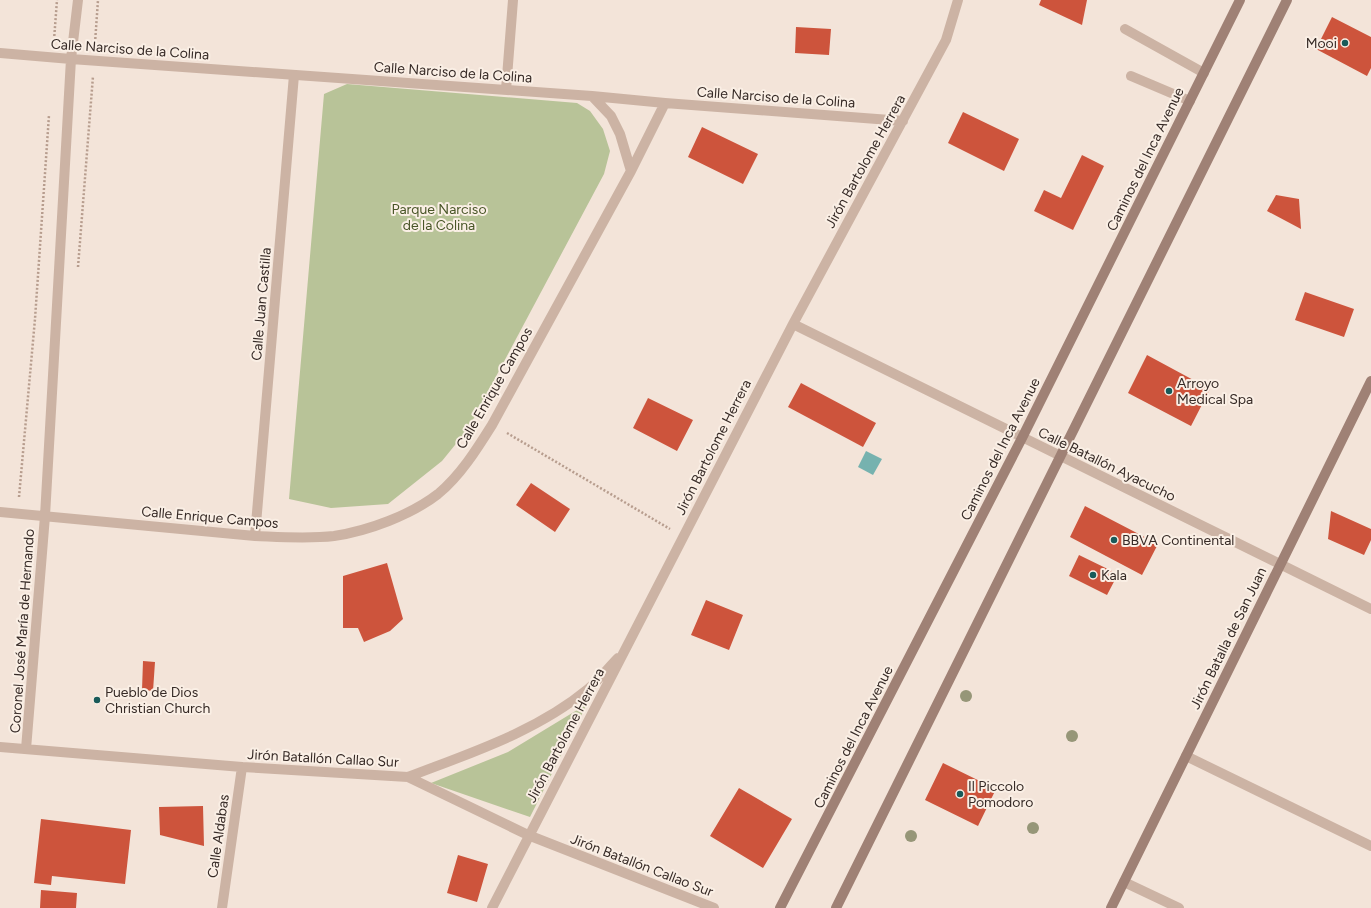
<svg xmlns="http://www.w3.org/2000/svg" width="1371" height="908" viewBox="0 0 1371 908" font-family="Figtree,sans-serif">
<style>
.green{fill:#b8c398}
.water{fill:#76b2af}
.building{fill:#cd543c}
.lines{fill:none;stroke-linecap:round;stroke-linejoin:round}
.path{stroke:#b79d8e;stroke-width:2.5;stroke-dasharray:2 2;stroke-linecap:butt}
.lane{stroke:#ccb3a4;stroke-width:10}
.street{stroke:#ccb3a4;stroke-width:10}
.secondary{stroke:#9f8175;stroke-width:10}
.tree{fill:#969678}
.poi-dot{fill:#195a59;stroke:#faefe5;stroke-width:1.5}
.labels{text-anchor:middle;stroke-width:4;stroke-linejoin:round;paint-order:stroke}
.poi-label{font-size:14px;fill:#362a26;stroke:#faefe5;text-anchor:start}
.street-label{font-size:14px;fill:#362a26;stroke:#faefe5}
.park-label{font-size:14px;fill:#495628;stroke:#faefe5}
</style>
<rect width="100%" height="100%" fill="#f3e4d9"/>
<!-- green -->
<path class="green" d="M347 84 577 103 590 111 603 129 610 151 604 174 468 429 442 461 388 504 331 508 289 499 324 94Z
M587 704 530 817 431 783 508 752Z"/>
<!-- water -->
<path class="water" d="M866 451 882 459 873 475 858 467Z"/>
<!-- building -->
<path class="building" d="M1041 0H1087L1082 25 1039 5Z
M1332 17 1371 37V68L1367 76 1316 49Z
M796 27 831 29 829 55 795 53Z
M963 112 1019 139 1004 171 948 143Z
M702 127 758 154 743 184 688 157Z
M1082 155 1104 166 1073 230 1034 211 1044 190 1061 198Z
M1276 195 1299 199 1301 229 1267 211Z
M1305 292 1354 309 1344 337 1295 320Z
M1147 355 1210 389 1191 426 1128 393Z
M801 383 876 423 863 447 788 407Z
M648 398 693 420 677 451 633 428Z
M531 483 570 509 555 532 516 505Z
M1085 506 1158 544 1142 575 1070 537Z
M1331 511 1371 529V540L1364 555 1328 539Z
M1079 555 1118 574 1107 595 1069 576Z
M387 563 403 619 390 631 364 642 358 628H343V576Z
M706 600 743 615 729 650 691 635Z
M143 661 155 662 153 691 142 690Z
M943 763 996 789 978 826 925 800Z
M739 788 792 819 763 868 710 836Z
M203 806 204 846 160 835 159 807Z
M41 819 131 830 125 884 52 876 51 885 34 883Z
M458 855 488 864 477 902 447 893Z
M41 890 77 893 76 908H40Z"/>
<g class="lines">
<!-- path -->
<path class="path" d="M54 40 57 0
M95 43 98 0
M78 267 93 76
M507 433 670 529
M19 497 35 319 49 115"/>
<!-- lane -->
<path class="lane" d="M1125 29 1204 73
M1131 76 1190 101
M1186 756 1371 846
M1124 882 1179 908"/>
<!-- street -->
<path class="street" d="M0 53 71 59 592 96 665 103 903 121
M506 90 513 0
M592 96 611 116 620 134 631 171
M793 324 1371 609
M0 512 255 536C281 537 308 539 334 536 368 531 411 515 438 494 460 476 477 449 492 425L631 171 665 103
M255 536 294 75
M0 747 242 767 408 777 528 835 714 908
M26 749 45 516 71 59 78 0
M408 777C470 753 536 732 588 689 599 680 608 668 618 658
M222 908 242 767
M492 908 793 324 946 40 958 0"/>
<!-- secondary -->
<path class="secondary" d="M780 908 1022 438 1240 0
M836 908 1287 0
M1111 908 1371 381"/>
</g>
<!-- trees -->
<g class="tree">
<circle cx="966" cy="696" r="6"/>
<circle cx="1072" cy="736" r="6"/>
<circle cx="1033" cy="828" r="6"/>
<circle cx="911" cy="836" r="6"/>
</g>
<!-- markers -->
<g class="poi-dot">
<circle cx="1345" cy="43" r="4"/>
<circle cx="1169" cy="391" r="4"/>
<circle cx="1114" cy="540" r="4"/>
<circle cx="1093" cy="575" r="4"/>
<circle cx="97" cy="700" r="4"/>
<circle cx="960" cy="794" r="4"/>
</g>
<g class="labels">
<!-- poi labels -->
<g class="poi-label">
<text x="1337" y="48" text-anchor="end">Mooi</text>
<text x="1177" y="388">Arroyo<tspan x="1177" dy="16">Medical Spa</tspan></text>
<text x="1122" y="545">BBVA Continental</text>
<text x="1101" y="580">Kala</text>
<text x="105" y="697">Pueblo de Dios<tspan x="105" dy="16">Christian Church</tspan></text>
<text x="968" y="791">Il Piccolo<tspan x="968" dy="16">Pomodoro</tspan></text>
</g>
<!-- street labels -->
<g class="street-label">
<text transform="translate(130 49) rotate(4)" y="5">Calle Narciso de la Colina</text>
<text transform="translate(453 72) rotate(4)" y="5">Calle Narciso de la Colina</text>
<text transform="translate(776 97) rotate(4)" y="5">Calle Narciso de la Colina</text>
<text transform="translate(1145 159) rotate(-64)" y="5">Caminos del Inca Avenue</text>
<text transform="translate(865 161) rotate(-61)" y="5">Jirón Bartolome Herrera</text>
<text transform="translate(261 304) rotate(-85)" y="5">Calle Juan Castilla</text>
<text transform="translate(494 388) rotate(-60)" y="5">Calle Enrique Campos</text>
<text transform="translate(713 447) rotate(-63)" y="5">Jirón Bartolome Herrera</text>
<text transform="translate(1000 449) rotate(-63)" y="5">Caminos del Inca Avenue</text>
<text transform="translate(1107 464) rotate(26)" y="5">Calle Batallón Ayacucho</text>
<text transform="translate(210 517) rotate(5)" y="5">Calle Enrique Campos</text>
<text transform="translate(22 631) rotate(-86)" y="5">Coronel José María de Hernando</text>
<text transform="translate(1228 638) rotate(-64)" y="5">Jirón Batalla de San Juan</text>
<text transform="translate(565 735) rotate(-62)" y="5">Jirón Bartolome Herrera</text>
<text transform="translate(853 737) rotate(-63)" y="5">Caminos del Inca Avenue</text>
<text transform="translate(323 758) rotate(3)" y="5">Jirón Batallón Callao Sur</text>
<text transform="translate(218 836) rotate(-82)" y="5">Calle Aldabas</text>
<text transform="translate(642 865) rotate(21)" y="5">Jirón Batallón Callao Sur</text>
</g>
<!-- park labels -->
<g class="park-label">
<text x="439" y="214">Parque Narciso<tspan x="439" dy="16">de la Colina</tspan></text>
</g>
</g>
</svg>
